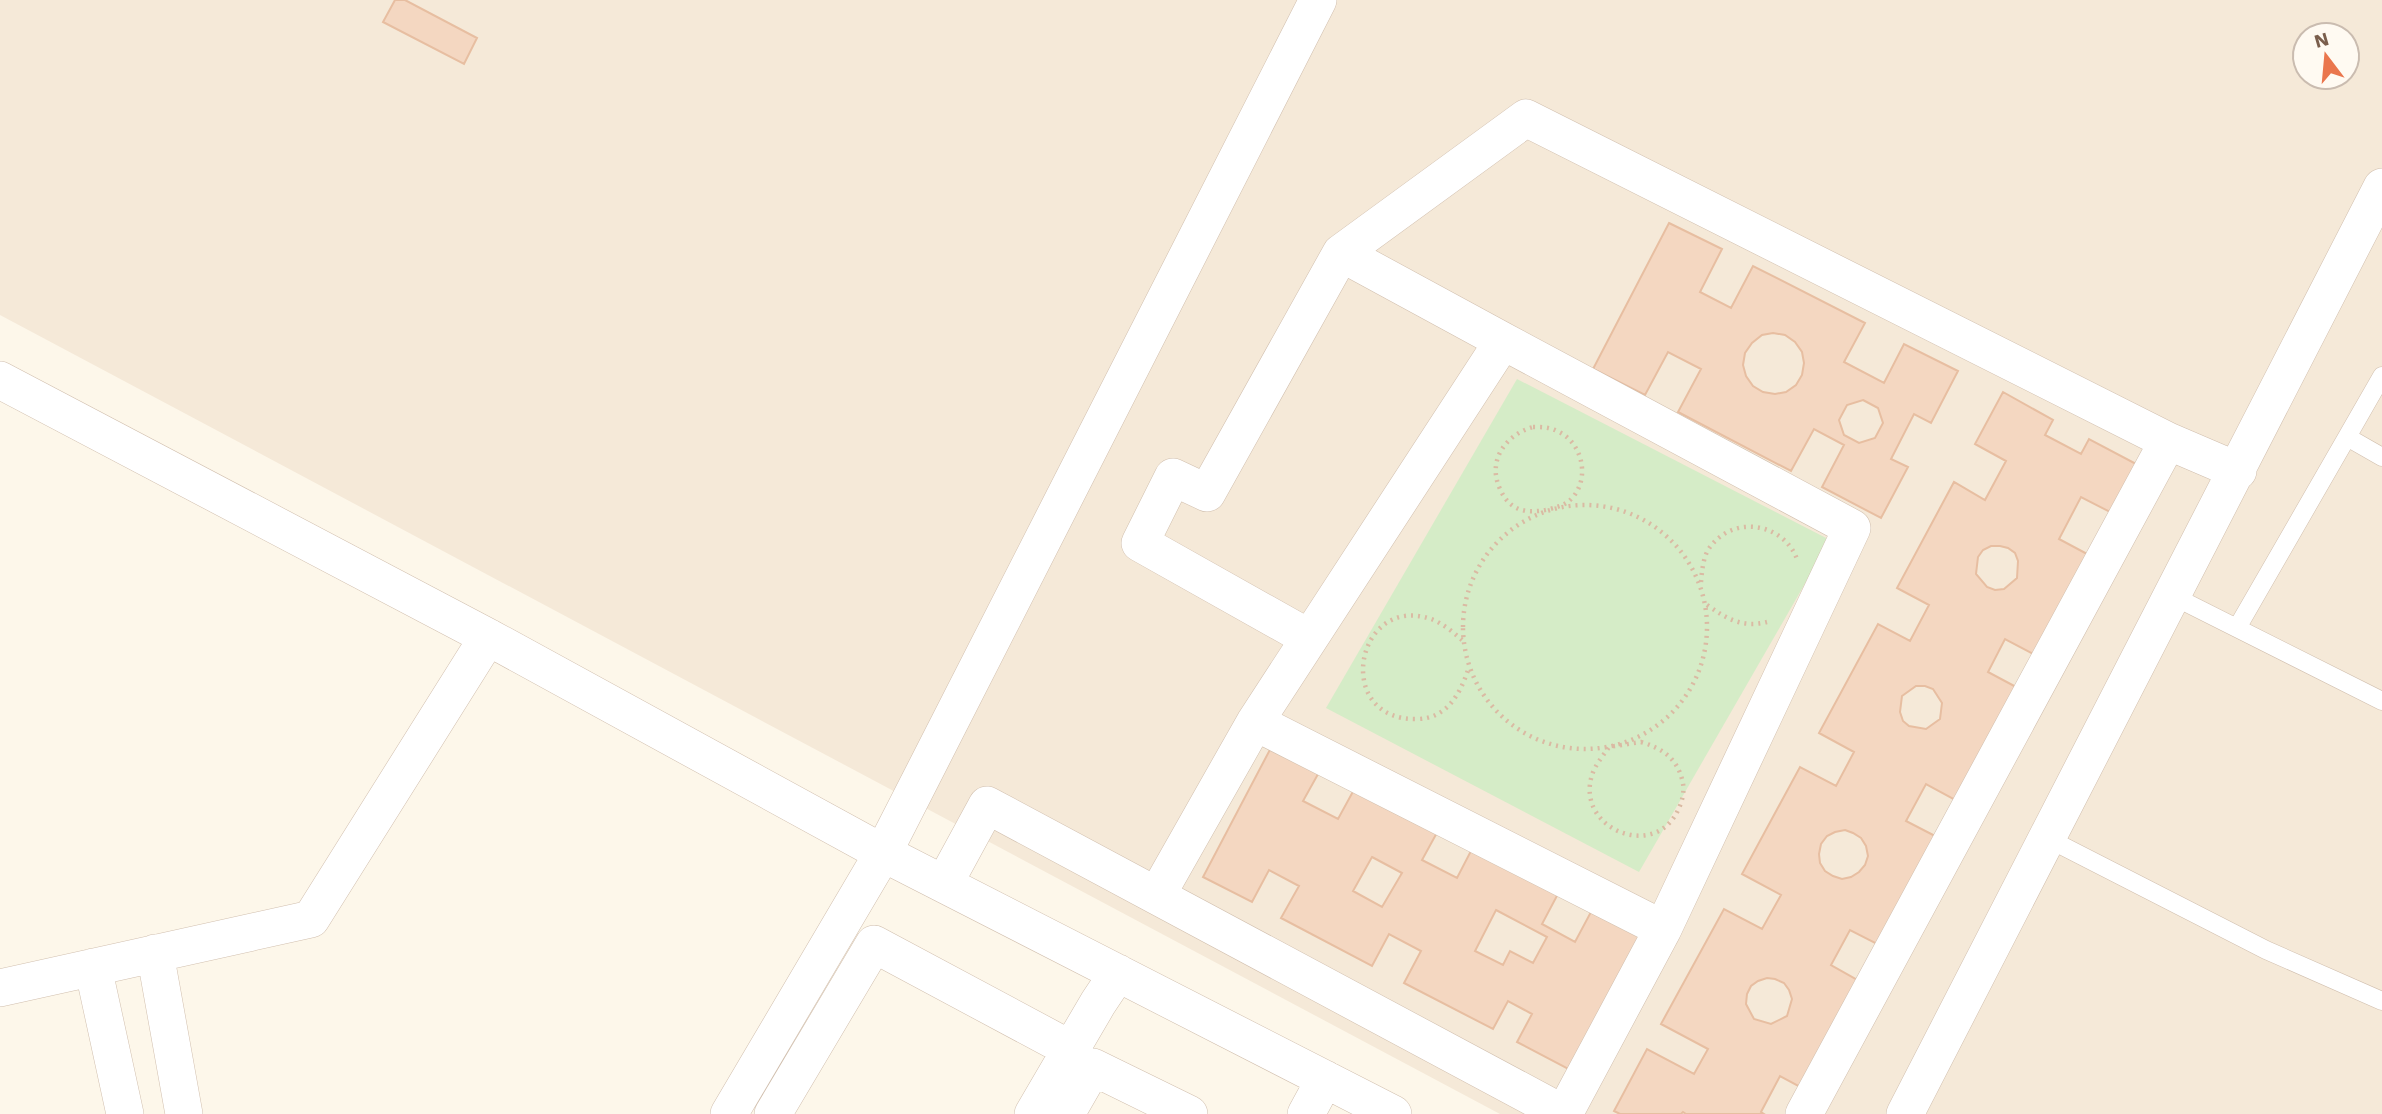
<svg xmlns="http://www.w3.org/2000/svg" width="2382" height="1114" viewBox="0 0 2382 1114" font-family="'Work Sans',sans-serif">
<style>
.residential{fill:#f5e9d8;fill-rule:evenodd}
.green{fill:#d5ecc7}
.building{fill:#f4d7c1;stroke:#e7bea1;stroke-width:2;fill-rule:evenodd}
.lines{fill:none;stroke-linecap:round;stroke-linejoin:round}
.service-casing{stroke:#d1bfae;stroke-width:19}
.minor-casing{stroke:#d1bfae;stroke-width:38}
.path{stroke:#dabaa3;stroke-width:4.5;stroke-dasharray:2 5;stroke-linecap:butt}
.service{stroke:#fff;stroke-width:18}
.minor{stroke:#fff;stroke-width:37}
</style>
<rect width="100%" height="100%" fill="#fdf7ea"/>
<!-- residential -->
<path class="residential" d="M0 0H2382V1114H1500L0 315ZM2305 35H2347V77H2305Z"/>
<!-- green -->
<path class="green" d="M1517 379 1830 540 1639 872 1326 708Z"/>
<!-- building -->
<path class="building" d="M395 0H405L477 38 464 64 383 22Z
M1669 223 1722 249 1700 292 1731 308 1753 266 1865 323 1844 362 1884 383 1904 344 1958 371 1931 423 1914 414 1891 459 1908 467 1881 518 1822 487 1844 445 1814 429 1791 471 1678 412 1701 369 1668 352 1645 395 1593 369ZM1773 333 1785 335 1795 342 1802 352 1804 363 1802 375 1796 385 1786 392 1775 394 1763 392 1753 386 1746 376 1743 365 1745 353 1752 343 1762 335ZM1863 400 1878 408 1883 423 1875 438 1859 443 1844 435 1839 420 1847 405Z
M2003 392 2053 420 2045 435 2081 454 2089 439 2138 465 2112 513 2081 497 2059 539 2089 555 2035 655 2005 639 1988 672 2018 688 1957 801 1926 784 1906 821 1937 837 1879 945 1850 930 1831 965 1859 981 1802 1088 1780 1076 1761 1112 1764 1114H1686L1683 1112 1681 1114H1620L1614 1111 1647 1049 1694 1074 1708 1049 1661 1024 1724 909 1762 929 1781 895 1742 874 1800 767 1836 786 1854 752 1819 733 1878 624 1910 641 1929 605 1897 588 1954 482 1985 500 2006 461 1975 444ZM1991 546H2000L2008 548 2015 553 2018 561 2017 578 2004 589 1995 590 1987 587 1976 574 1978 557 1983 550ZM1916 686H1925L1933 689 1942 703 1940 719 1926 729 1909 726 1903 721 1900 712 1902 696ZM1845 830 1853 833 1861 838 1866 846 1868 856 1865 865 1859 872 1851 877 1842 879 1833 876 1825 871 1820 863 1819 854 1821 844 1827 836 1835 832ZM1767 978 1775 979 1784 983 1789 990 1792 999 1787 1016 1771 1024 1754 1019 1746 1004 1747 994 1751 986 1758 981Z
M1274 742 1322 767 1303 801 1338 819 1356 786 1439 829 1422 860 1457 878 1473 847 1559 892 1542 924 1575 942 1592 910 1645 938 1574 1072 1517 1042 1532 1014 1508 1001 1493 1029 1404 983 1421 951 1389 934 1372 966 1281 918 1299 886 1269 870 1252 902 1203 877ZM1372 857 1402 873 1382 907 1353 891ZM1496 910 1547 937 1533 963 1510 951 1503 965 1475 951Z"/>
<g class="lines">
<!-- service casing -->
<g class="service-casing">
<path id="service" d="M2347 437 2382 376
M2171 595 2382 701
M2237 628 2347 437 2382 457
M2047 838 2266 950 2382 1001"/>
</g>
<!-- minor casing -->
<g class="minor-casing">
<path id="minor" d="M1503 341 1852 528 1663 929 1255 722 1503 341 1341 253 1526 118 2168 441 2238 471
M0 380 488 637 883 853 1393 1114
M1309 638 1140 543 1173 477 1207 493 1341 253
M944 884 987 805 1564 1114
M1157 895 1255 722
M155 953 184 1114
M93 967 125 1114
M0 988 311 919 488 637
M729 1114 883 853 1318 0
M773 1114 874 944 1072 1050
M1033 1114 1098 1003 1118 973
M1066 1114 1093 1067 1189 1114
M1306 1114 1325 1079
M1564 1114 1663 929
M1804 1114 2168 441
M1905 1114 2382 187"/>
</g>
<!-- path -->
<path class="path" d="M1533 427C1542 427 1550 427 1559 432 1582 443 1590 477 1573 497 1566 505 1560 506 1550 509 1528 514 1510 512 1500 489 1487 461 1505 435 1533 427Z
M1463 627a122 122 0 1 1 244 0a122 122 0 1 1-244 0Z
M1701 582C1702 571 1703 559 1708 550 1731 514 1783 522 1797 559
M1707 605C1727 619 1742 628 1767 622
M1462 640C1453 632 1442 623 1431 619 1355 593 1332 722 1418 719 1447 718 1460 694 1468 670
M1641 742C1661 748 1676 757 1682 779 1685 789 1683 800 1678 810 1655 861 1575 829 1592 775 1595 765 1603 756 1609 747Z"/>
<!-- service -->
<use href="#service" class="service"/>
<!-- minor -->
<use href="#minor" class="minor"/>
</g>
<!-- north arrow -->
<g transform="translate(2326 56) rotate(344)"><circle r="33" fill="#fffaf2" stroke="#cabcb0" stroke-width="2"/>
<path d="M0-5L12 26L0 18L-12 26Z" fill="#ea764d"/>
<text y="-10" font-size="19" font-weight="bold" text-anchor="middle" fill="#7a5e4c">N</text>
</g>
</svg>
